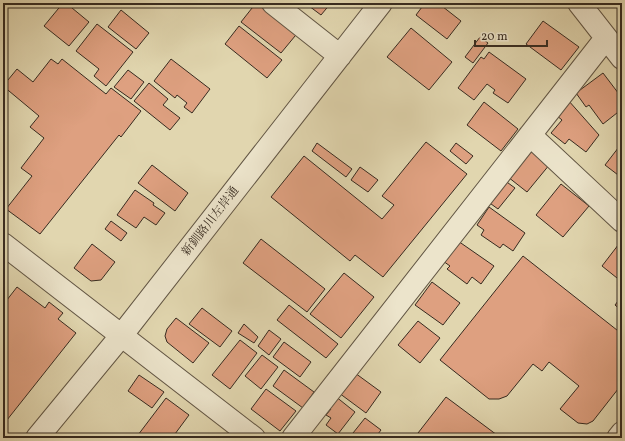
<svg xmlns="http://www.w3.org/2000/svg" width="625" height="441" viewBox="0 0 625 441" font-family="Vollkorn,'Noto Serif JP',serif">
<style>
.building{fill:#dea080;stroke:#372b20}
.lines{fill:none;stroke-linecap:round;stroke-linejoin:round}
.minor-casing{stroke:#625644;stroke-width:24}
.minor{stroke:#ece4cb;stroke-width:22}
.labels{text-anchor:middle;stroke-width:4;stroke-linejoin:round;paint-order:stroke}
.street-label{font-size:12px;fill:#372b20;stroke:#ece4cb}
</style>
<rect width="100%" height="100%" fill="#e1d6af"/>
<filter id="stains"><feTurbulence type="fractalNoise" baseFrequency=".005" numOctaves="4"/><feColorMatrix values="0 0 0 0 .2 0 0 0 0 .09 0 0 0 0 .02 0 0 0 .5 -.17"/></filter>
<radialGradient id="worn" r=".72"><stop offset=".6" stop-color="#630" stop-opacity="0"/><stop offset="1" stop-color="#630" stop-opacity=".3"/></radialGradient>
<!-- building -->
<path class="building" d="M63 3H66L89 22 69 46 44 26Z
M256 3H265L300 30 281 53 241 22Z
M305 3H331L321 15Z
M425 3H438L461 21 447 39 416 15Z
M121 10 149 33 136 49 108 27Z
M543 21 579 47 561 70 526 44Z
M97 24 133 52 106 86 94 76 99 69 76 51Z
M239 26 282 60 267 78 225 44Z
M411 28 452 62 429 90 387 57Z
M480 37 488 43 473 63 465 57Z
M489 52 526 79 508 103 493 93 495 90 487 84 474 100 458 88 481 57 484 59Z
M51 59 58 64 62 59 106 94 111 88 141 111 121 137 119 135 40 234 6 209 32 176 21 168 44 138 30 127 39 116 3 86 17 69 33 82Z
M171 59 210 89 192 113 184 107 187 103 177 95 175 98 154 81Z
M128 70 144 82 131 99 114 87Z
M603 73 622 98V109L603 124 589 105 586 107 576 93Z
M149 83 168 99 163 105 180 118 170 130 134 101Z
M568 100 599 135 586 152 569 139 565 144 551 133 562 120 556 115Z
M484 102 518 129 501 151 467 125Z
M426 142 467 174 383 277 355 255 350 261 271 197 304 156 382 219 394 205 382 196Z
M317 143 352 169 346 177 312 151Z
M456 143 473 156 466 164 450 151Z
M622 143V178L605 165Z
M531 148 550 164 527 192 508 177Z
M152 165 188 193 175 211 138 183Z
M360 167 378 180 368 192 351 180Z
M504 180 515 188 498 209 487 201Z
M561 184 589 206 563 237 536 215Z
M135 190 154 203 153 205 165 213 156 225 144 217 136 228 117 215Z
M489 207 525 233 513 251 503 244 500 248 481 235 484 230 477 225Z
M111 221 127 233 121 241 105 229Z
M261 239 325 289 307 312 243 263Z
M622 240V282L602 266Z
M458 241 494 266 481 284 472 277 467 284 447 269 450 266 443 261Z
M92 244 115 262 101 280 91 281 74 268Z
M523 256 622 334V384L593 421 587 424 578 423 560 409 579 386 549 362 542 371 533 364 507 396 499 399H489L440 360Z
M344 273 374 297 341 338 310 314Z
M432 282 460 303 443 325 415 305Z
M17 287 45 308 49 302 63 313 58 319 76 333 3 425V305Z
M622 296V311L615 305Z
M289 305 338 344 326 358 277 320Z
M202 308 232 331 220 347 189 324Z
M176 318 209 343 193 363 167 342 165 336 167 329Z
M418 321 440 338 420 363 398 345Z
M244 324 258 337 254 343 238 333Z
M269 330 281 339 269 355 258 346Z
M240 340 257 353 230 389 212 375Z
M284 342 311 362 300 377 273 357Z
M262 355 278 367 261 389 245 376Z
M284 370 314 392 303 408 273 386Z
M355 373 381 392 366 413 339 393Z
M139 375 164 392 152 408 128 391Z
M266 389 296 411 280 431 251 409Z
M335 396 355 412 338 434 326 425 331 418 326 415 331 409 328 406Z
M446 397 497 435 495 438H425L418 433Z
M166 398 189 415 172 438H142L138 435Z
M365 418 381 430 375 438H349Z"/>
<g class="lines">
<!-- minor casing -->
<g class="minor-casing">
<path id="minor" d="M273 3 340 56
M579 3 622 58
M530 135 622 221
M3 244 254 438
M37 438 121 336 381 3
M293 438 606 38
M618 438 622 433"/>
</g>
<!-- minor -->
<use href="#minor" class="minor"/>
</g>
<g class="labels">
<!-- street labels -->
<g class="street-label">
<text transform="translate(210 221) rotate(-52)" y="4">新釧路川左岸通</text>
</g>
</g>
<!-- margin -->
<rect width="625" height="441" fill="none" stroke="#e1d6af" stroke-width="16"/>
<rect x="4" y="4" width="617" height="433" fill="none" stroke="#372b20" stroke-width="2"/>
<rect x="8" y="8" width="609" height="425" fill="none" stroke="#372b20"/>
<!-- scale -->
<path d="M475 40v6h72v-6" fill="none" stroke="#372b20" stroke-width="2"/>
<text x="481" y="40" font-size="12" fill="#372b20" stroke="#ece4cb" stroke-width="3" paint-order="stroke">20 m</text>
<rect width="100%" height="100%" filter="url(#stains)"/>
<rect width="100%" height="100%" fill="url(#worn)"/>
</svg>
